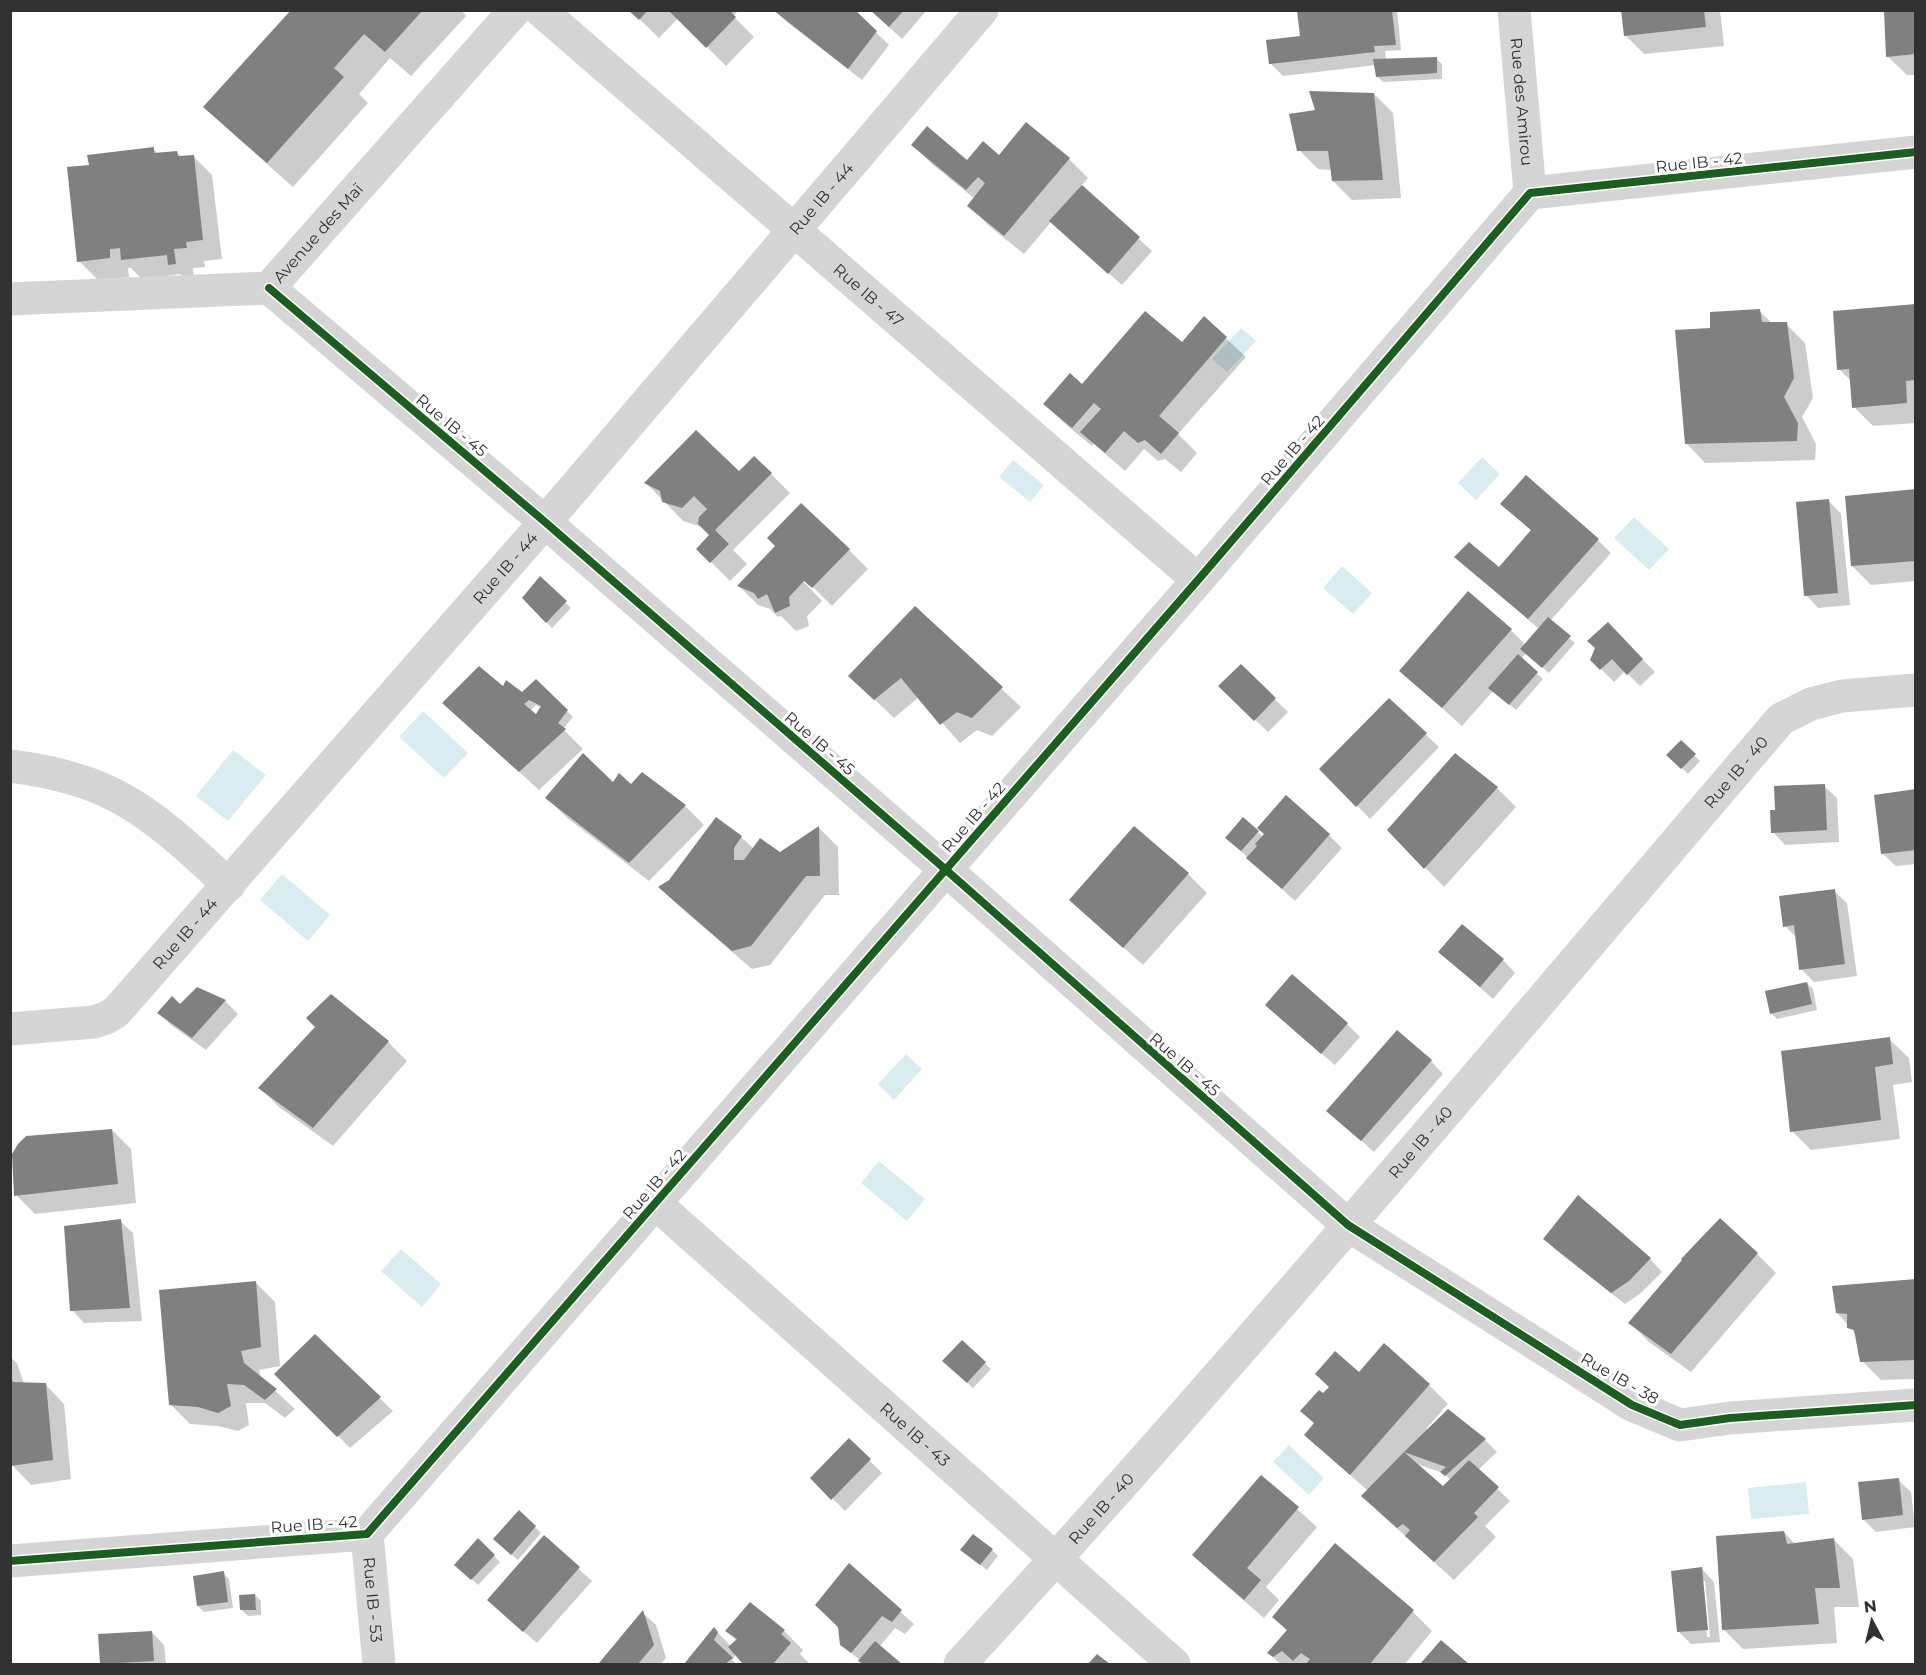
<svg xmlns="http://www.w3.org/2000/svg" width="1926" height="1675" viewBox="0 0 1926 1675" font-family="Montserrat,sans-serif">
<style>
.water{fill:#d9edf1}
.shadow{fill:#0003;fill-rule:evenodd}
.building{fill:#808080;fill-rule:evenodd}
.lines{fill:none;stroke-linecap:round;stroke-linejoin:round}
.street{stroke:#d5d5d5;stroke-width:33}
.cycleway-casing{stroke:#fff;stroke-width:11}
.cycleway{stroke:#1b5e20;stroke-width:8}
.labels{text-anchor:middle;stroke-width:6;stroke-linejoin:round;paint-order:stroke}
.street-label{font-size:16px;fill:#313131;stroke:#fff}
</style>
<rect width="100%" height="100%" fill="#fff"/>
<!-- water -->
<path class="water" d="M1241 328 1256 341 1227 372 1212 359Z
M1482 457 1500 474 1476 500 1458 483Z
M1013 460 1044 485 1030 502 999 477Z
M1634 517 1669 549 1649 570 1614 538Z
M1342 566 1372 593 1353 614 1323 588Z
M423 711 468 753 444 778 399 737Z
M233 750 266 775 228 821 196 796Z
M282 874 330 915 308 941 260 900Z
M906 1054 922 1069 894 1100 878 1084Z
M879 1161 925 1199 907 1221 861 1183Z
M401 1249 441 1284 422 1307 381 1271Z
M1289 1445 1324 1478 1309 1495 1273 1462Z
M1806 1482 1809 1514 1751 1519 1748 1488Z"/>
<!-- shadow -->
<path class="shadow" d="M293 10H461L466 16 411 76 390 58 359 94 368 103 293 187 231 132 206 107Z
M630 10H739L733 16 754 37 726 66 678 18 659 38Z
M775 10H853L889 45 862 80 787 22Z
M871 10H927L902 39Z
M1318 10H1397L1401 50 1385 51 1386 60 1436 58 1442 64V79L1383 82 1377 76 1376 65 1283 76 1270 63 1302 37Z
M1623 10H1720L1724 46 1644 54 1625 35Z
M1916 10V75H1907L1887 56Z
M1374 94 1393 113 1401 198 1352 200 1333 181 1332 170 1318 169 1299 150 1317 112Z
M913 145 968 162 999 157 1069 159 1088 178 1081 186 1152 251 1122 285 1051 222 1024 254 988 225 969 205 975 199 932 164Z
M153 149 159 154 177 152 181 157 193 156 212 175 222 259 204 261 205 267 193 268 194 283H189L180 274 142 279 131 268H128L129 277 98 280 79 261 90 166Z
M1916 306V423L1873 426 1854 407 1852 382 1839 369Z
M1759 311 1772 323 1786 324 1805 343 1813 398 1802 417 1816 444 1815 460 1705 463 1686 443 1712 329Z
M1204 318 1246 357 1178 434 1197 453 1181 472 1165 459 1158 461 1144 449 1125 471 1094 444 1092 446 1064 423 1045 404 1083 386 1182 344Z
M739 474H771L790 493 733 550 747 564 730 581 698 549 711 535 702 527 683 521 646 483Z
M1916 491V581L1871 585 1852 566Z
M1829 501 1841 514 1850 605 1818 608 1806 595Z
M1515 516 1598 540 1611 553 1550 621 1575 643 1549 673 1526 653 1521 659 1543 679 1516 710 1493 691 1462 726 1401 671 1511 630 1526 645 1539 629 1469 569H1499L1532 531Z
M849 550 868 569 832 606 800 574 798 576 822 601 807 616 809 626 796 631 781 616 778 617 770 609 758 605 739 586Z
M541 579 571 608 552 628 524 598Z
M915 608 1021 707 992 736 977 730 960 743 919 697 894 718 850 676Z
M1607 624 1655 672 1640 686 1625 671 1614 682 1592 660Z
M1241 666 1288 712 1268 732 1233 699Z
M536 681 573 717 563 729 583 749 539 790 444 703 508 692 522 694ZM536 705 541 708 536 716 530 711Z
M1389 700 1439 747 1370 819 1321 769Z
M1681 742 1700 761 1688 774 1669 755Z
M613 784 631 786 685 806 704 825 649 881 566 817 547 798Z
M1824 786 1837 798 1839 842 1785 845 1773 832Z
M1497 788 1516 807 1444 887 1389 830Z
M1916 791V864L1896 866 1883 854Z
M819 828 838 847 839 895H825L770 965 752 969 679 906 660 888 741 837 754 849 780 854Z
M1258 832 1263 837 1329 835 1342 848 1295 901 1233 844Z
M1188 874 1207 893 1143 965 1071 900Z
M1834 891 1847 903 1857 976 1814 982 1801 969 1797 938 1785 926Z
M1440 952 1503 960 1515 973 1493 999Z
M1807 983 1813 989 1817 1010 1777 1019 1771 1013Z
M197 988 225 1001 238 1014 206 1050 171 1025 159 1013 180 1007Z
M331 996 388 1042 407 1061 333 1146 279 1107 260 1088 317 1027Z
M1280 1018 1347 1024 1360 1037 1335 1065Z
M1889 1039 1909 1058 1912 1082 1893 1085 1900 1139 1811 1150 1792 1131Z
M1431 1061 1443 1074 1374 1152 1341 1123Z
M112 1130 131 1149 136 1203 35 1214 16 1195Z
M120 1221 133 1233 142 1321 84 1323 72 1310Z
M1545 1239 1650 1259 1662 1272 1641 1293 1625 1304 1557 1251Z
M1757 1254 1776 1273 1691 1372 1649 1342 1630 1323Z
M1916 1281V1379L1881 1380 1862 1361 1857 1335 1837 1313Z
M256 1283 275 1302 280 1366 259 1370 261 1378 295 1409 285 1418 265 1403H246L249 1425 238 1431 218 1426 190 1424 171 1405Z
M315 1336 393 1411 350 1448 277 1374Z
M962 1342 991 1369 973 1388 944 1361Z
M10 1357 17 1363 24 1384H45L64 1404 71 1479 31 1485 12 1465Z
M1359 1374 1429 1385 1448 1404 1426 1429 1485 1440 1497 1452 1478 1470 1510 1501 1485 1526 1496 1537 1454 1580 1382 1515 1368 1491 1306 1435 1315 1424 1323 1395ZM1414 1463 1443 1473 1451 1480 1443 1488Z
M849 1440 882 1473 845 1511 812 1478Z
M1261 1477 1317 1527 1266 1587 1279 1600 1264 1618 1213 1574 1194 1555Z
M1898 1480 1911 1492 1915 1527 1876 1532 1863 1519Z
M535 1527 541 1533 518 1560 501 1545Z
M1784 1532 1795 1544 1833 1539 1853 1559 1859 1607H1834L1837 1643 1743 1649 1724 1630Z
M544 1538 592 1581 537 1643 502 1613Z
M478 1540 500 1562 478 1585 457 1565Z
M1335 1545 1413 1612 1432 1631 1405 1664H1280L1269 1653 1288 1632 1274 1617Z
M962 1550H992L998 1556 987 1570Z
M849 1566 914 1624 905 1634 895 1628 879 1647 899 1664H864L841 1644Z
M1702 1569 1714 1582 1720 1642 1691 1644 1678 1631ZM1702 1581H1705L1710 1637H1707Z
M223 1573 229 1579 233 1608 204 1612 198 1606Z
M255 1595 261 1601V1615L248 1616 242 1610Z
M751 1604 784 1631 803 1650 800 1654 809 1663 808 1664H745L736 1654 732 1660 737 1664H686L714 1629 731 1646 737 1641 727 1631Z
M643 1613 656 1625 666 1658 661 1664H603L601 1663Z
M152 1632 164 1645 166 1664H102L100 1636Z
M1441 1642 1467 1664H1422Z"/>
<!-- building -->
<path class="building" d="M291 10H423L385 52 364 34 334 68 344 77 267 163 203 107Z
M628 10H648L639 20Z
M668 10H729L736 17 706 48Z
M773 10H855L877 31 848 69Z
M870 10H904L889 27Z
M1305 10H1392L1396 45 1374 46 1375 52 1269 64 1266 40 1300 36 1297 11Z
M1621 10H1704L1706 27 1624 36Z
M1884 10H1916V54L1886 57Z
M1437 57V73L1376 77 1373 59Z
M1309 91 1374 93 1383 180 1332 181 1328 151H1297L1289 114 1315 110Z
M1026 122 1070 158 1004 236 967 206 985 183 978 177 966 190 911 145 927 126 967 160 983 141 999 155Z
M154 147V153L177 151 178 156 194 155 203 240 186 242 187 248 174 249 176 264 168 265 167 255 121 260 120 248 110 249V258L77 262 67 167 89 165 87 155Z
M1082 185 1140 237 1108 274 1049 221Z
M1916 304V380L1906 381 1907 403 1852 408 1849 369 1837 370 1833 311Z
M1760 309 1762 322H1787L1794 378 1784 397 1798 423 1797 441 1685 444 1675 330 1710 328V312Z
M1145 311 1182 342 1204 316 1227 337 1159 416 1179 433 1161 454 1145 440 1138 443 1124 431 1105 453 1080 432 1101 409 1094 403 1072 428 1043 404 1070 373 1082 384Z
M696 430 739 471 754 456 772 473 715 530 729 544 710 563 696 549 709 535 698 524 699 517 707 509 694 496 682 508 662 502 660 491 644 483Z
M1526 475 1599 539 1528 619 1454 557 1469 542 1499 567 1531 530 1500 504Z
M1916 489V561L1851 566 1845 496Z
M1829 499 1838 593 1804 596 1796 502Z
M801 503 850 549 812 588 804 581 789 597 790 606 775 613 767 594 758 599 754 593 737 586 775 546 767 538Z
M540 576 567 601 546 623 522 598Z
M1468 591 1512 629 1442 708 1399 671Z
M915 606 1003 687 972 718 957 712 940 725 901 678 874 700 848 676Z
M1548 617 1571 636 1542 668 1520 649Z
M1608 622 1643 659 1627 675 1612 659 1600 670 1590 660 1595 648 1587 641Z
M1518 654 1538 672 1509 705 1488 688Z
M1241 664 1276 698 1254 721 1218 686Z
M479 666 503 686 506 680 522 692 536 679 568 710 558 723 566 729 519 772 442 703ZM529 700 541 706 536 714 524 704Z
M1389 698 1427 733 1356 807 1319 769Z
M1681 740 1696 754 1681 769 1666 755Z
M583 753 613 782 619 773 631 784 642 772 686 805 629 863 545 798Z
M1455 753 1498 787 1424 869 1387 830Z
M1825 784 1827 830 1771 833 1770 810H1775L1774 786Z
M1916 789V850L1881 854 1874 795Z
M1286 795 1330 834 1282 889 1246 858 1257 846 1255 844 1264 834 1257 828Z
M716 817 742 836 734 848V860H744L760 838 780 852 819 826 820 876H806L751 946 732 951 658 887 669 880Z
M1243 817 1259 831 1241 851 1225 838Z
M1134 826 1189 873 1123 948 1069 900Z
M1835 889 1845 964 1799 970 1794 925 1783 927 1779 896Z
M1462 924 1504 959 1480 987 1438 952Z
M1292 974 1348 1023 1321 1054 1265 1005Z
M1807 982 1812 1004 1770 1014 1765 991Z
M197 987 226 1000 192 1038 157 1013 172 996 180 1004Z
M331 994 389 1041 313 1128 258 1088 315 1027 306 1018Z
M1397 1030 1432 1060 1361 1141 1326 1111Z
M1890 1037 1893 1064 1875 1067 1881 1120 1790 1132 1781 1051Z
M112 1129 118 1184 14 1196 12 1154 18 1144 26 1136Z
M1578 1195 1651 1258 1629 1281 1611 1293 1543 1239Z
M1720 1218 1758 1253 1671 1354 1628 1323 1682 1260 1681 1259Z
M121 1219 130 1308 70 1311 64 1226Z
M1916 1279V1360L1860 1362 1854 1330 1847 1328V1314L1836 1313 1832 1286Z
M256 1281 261 1347 241 1351 244 1363 277 1389 265 1400 244 1385 227 1384 231 1406 218 1413 198 1407 169 1405 159 1290Z
M315 1334 381 1397 337 1437 274 1374Z
M962 1340 986 1362 967 1383 942 1361Z
M1384 1343 1430 1384 1350 1475 1304 1435 1314 1423 1300 1411 1319 1390 1323 1393 1329 1387 1315 1374 1335 1351 1359 1372Z
M10 1376 13 1382 46 1383 53 1460 10 1466Z
M1448 1409 1486 1439 1445 1476 1440 1472 1446 1467 1404 1452Z
M849 1438 871 1459 831 1500 810 1478Z
M1404 1452 1443 1486 1469 1460 1499 1487 1474 1513 1478 1517 1434 1562 1405 1536 1410 1530 1403 1524 1397 1528 1361 1496Z
M1261 1475 1299 1507 1247 1568 1261 1580 1244 1600 1192 1555Z
M1899 1478 1903 1515 1862 1520 1858 1482Z
M519 1510 536 1526 511 1555 493 1539Z
M1784 1531 1787 1544 1834 1538 1840 1588H1815L1819 1624 1722 1630 1716 1536Z
M973 1534 993 1549 980 1565 960 1550Z
M544 1535 580 1567 523 1632 487 1600Z
M478 1538 495 1555 471 1580 454 1565Z
M1335 1543 1414 1610 1370 1664H1306L1310 1659 1301 1653 1293 1661 1282 1651 1273 1657 1267 1653 1287 1630 1272 1617Z
M849 1563 902 1610 892 1622 882 1616 851 1653 840 1645 838 1627 815 1605Z
M1702 1567 1708 1630 1677 1632 1671 1571Z
M224 1571 228 1602 197 1606 193 1576Z
M255 1594 256 1610H240L239 1595Z
M750 1602 785 1630 781 1634 791 1643 773 1664H743L728 1647 737 1639 725 1631Z
M643 1610 654 1645 638 1664 599 1663Z
M714 1627 718 1632 714 1640 733 1658 725 1664H684Z
M152 1631 154 1661 100 1664 98 1634Z
M1441 1640 1469 1664H1420Z
M875 1641 902 1664H863L858 1661Z
M1097 1654 1110 1664H1088Z"/>
<g class="lines">
<!-- street -->
<g class="street">
<path id="s1" d="M540 10 1198 580"/>
<path id="s2" d="M1514 10 1530 193"/>
<path d="M269 288 545 522 945 869 1348 1225 1632 1405 1680 1425 1730 1418 1916 1405"/>
<path id="s3" d="M10 299 269 288 515 10"/>
<path d="M10 766C51 771 94 781 129 803 166 825 197 856 229 885"/>
<path id="s4" d="M10 1029 94 1022 106 1018 116 1012 545 522 982 10"/>
<path id="s5" d="M655 1203 1174 1664"/>
<path id="s6" d="M367 1534 379 1664"/>
<path d="M10 1561 367 1534 1198 580 1530 193 1916 152"/>
<path id="s7" d="M960 1664C1242 1357 1510 1036 1781 719L1811 704 1842 696 1916 690"/>
</g>
<!-- cycleway casing -->
<g class="cycleway-casing">
<path id="cycleway" d="M269 288 545 522 945 869 1348 1225 1632 1405 1680 1425 1730 1418 1916 1405
M10 1561 367 1534 1198 580 1530 193 1916 152"/>
</g>
<!-- cycleway -->
<use href="#cycleway" class="cycleway"/>
</g>
<g class="labels">
<!-- street labels -->
<g class="street-label">
<text dy="6" stroke="none"><textPath href="#s2" startOffset="92">Rue des Amirou</textPath></text>
<text transform="translate(1699 162) rotate(-6)" y="6">Rue IB - 42</text>
<text dy="6" stroke="none"><textPath href="#s4" startOffset="1185">Rue IB - 44</textPath></text>
<text dy="6" stroke="none"><textPath href="#s3" startOffset="333">Avenue des Maï</textPath></text>
<text dy="6" stroke="none"><textPath href="#s1" startOffset="435">Rue IB - 47</textPath></text>
<text transform="translate(452 425) rotate(40)" y="6">Rue IB - 45</text>
<text transform="translate(1292 450) rotate(-49)" y="6">Rue IB - 42</text>
<text dy="6" stroke="none"><textPath href="#s4" startOffset="699">Rue IB - 44</textPath></text>
<text transform="translate(820 743) rotate(41)" y="6">Rue IB - 45</text>
<text dy="6" stroke="none"><textPath href="#s7" startOffset="1182">Rue IB - 40</textPath></text>
<text transform="translate(973 817) rotate(-49)" y="6">Rue IB - 42</text>
<text dy="6" stroke="none"><textPath href="#s4" startOffset="213">Rue IB - 44</textPath></text>
<text transform="translate(1185 1064) rotate(41)" y="6">Rue IB - 45</text>
<text dy="6" stroke="none"><textPath href="#s7" startOffset="696">Rue IB - 40</textPath></text>
<text transform="translate(654 1184) rotate(-49)" y="6">Rue IB - 42</text>
<text transform="translate(1620 1378) rotate(30)" y="6">Rue IB - 38</text>
<text dy="6" stroke="none"><textPath href="#s5" startOffset="348">Rue IB - 43</textPath></text>
<text dy="6" stroke="none"><textPath href="#s7" startOffset="210">Rue IB - 40</textPath></text>
<text transform="translate(314 1524) rotate(-4)" y="6">Rue IB - 42</text>
<text dy="6" stroke="none"><textPath href="#s6" startOffset="66">Rue IB - 53</textPath></text>
</g>
</g>
<!-- border -->
<rect width="1926" height="1675" fill="none" stroke="#313131" stroke-width="24"/>
<!-- north arrow -->
<g transform="translate(1872 1621) rotate(353)" stroke="#ffffff" stroke-width="4.5" paint-order="stroke">
<path d="M0-4.5L10 22L0 15L-10 22Z" fill="#313131"/>
<text y="-9" font-size="16" font-weight="bold" text-anchor="middle" fill="#313131">N</text>
</g>
</svg>
